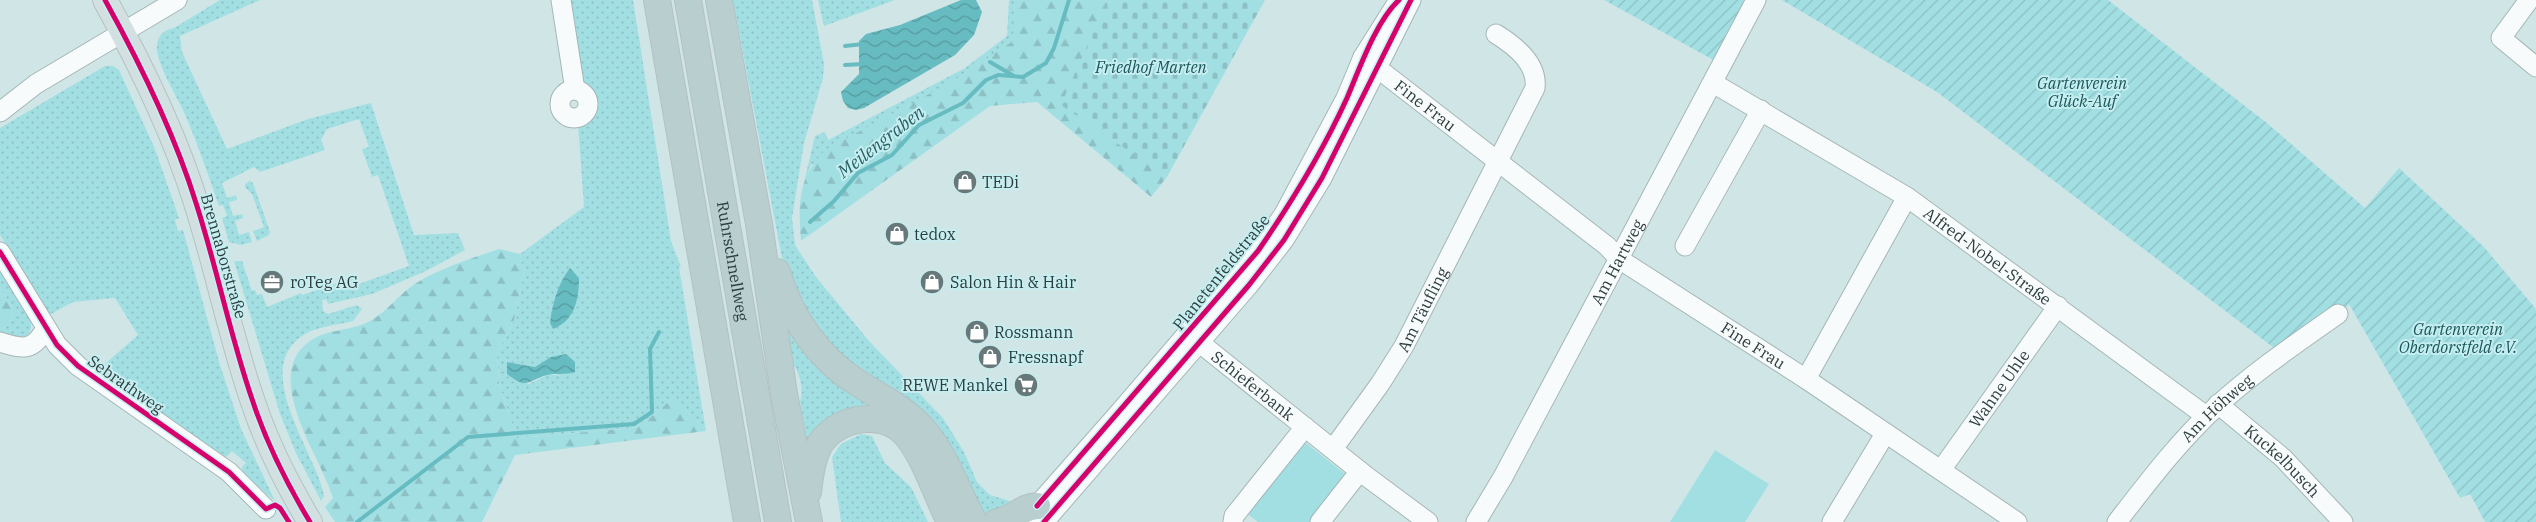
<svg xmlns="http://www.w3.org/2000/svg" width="2536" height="522" viewBox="0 0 2536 522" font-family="'IBM Plex Serif',serif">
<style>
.grass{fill:url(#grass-dots);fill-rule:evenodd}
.forest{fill:url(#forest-firs)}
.cemetery{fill:url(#cemetery-stones)}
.park{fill:#a2dfe3}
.garden{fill:url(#garden-furrows)}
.water{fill:url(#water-waves)}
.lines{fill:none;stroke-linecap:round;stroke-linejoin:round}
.stream{stroke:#67bcc1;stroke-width:4}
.minor-casing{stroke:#a5b6b6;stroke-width:21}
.major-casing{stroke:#b5c1c1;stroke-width:26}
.highway-casing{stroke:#b5c1c1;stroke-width:28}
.minor{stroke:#f8fbfb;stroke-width:19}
.major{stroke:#d3e0e1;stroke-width:24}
.highway{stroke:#b8cecf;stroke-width:26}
.cycleway-casing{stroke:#c6eef0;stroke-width:8}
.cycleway{stroke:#d6006c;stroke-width:5}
.labels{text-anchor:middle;stroke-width:4;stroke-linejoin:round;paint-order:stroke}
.park-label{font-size:16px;font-style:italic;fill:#19575b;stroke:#c6eef0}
.street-label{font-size:16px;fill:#2d3d3e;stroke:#c6eef0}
.poi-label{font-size:16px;fill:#2d3d3e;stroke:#c6eef0;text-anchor:start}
.water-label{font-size:18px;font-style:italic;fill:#266266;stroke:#c6eef0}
</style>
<defs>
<pattern id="grass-dots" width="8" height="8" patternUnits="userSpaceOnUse" patternTransform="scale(1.25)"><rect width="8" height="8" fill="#a2dfe3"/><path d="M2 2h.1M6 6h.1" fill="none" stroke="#8cc0c4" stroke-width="1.8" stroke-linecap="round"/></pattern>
<pattern id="forest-firs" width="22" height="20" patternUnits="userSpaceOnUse" patternTransform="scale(1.25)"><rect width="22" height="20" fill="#a2dfe3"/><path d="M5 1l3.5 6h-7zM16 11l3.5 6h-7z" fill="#8cc0c4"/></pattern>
<pattern id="cemetery-stones" width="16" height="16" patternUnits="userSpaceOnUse" patternTransform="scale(1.25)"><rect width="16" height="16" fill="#a2dfe3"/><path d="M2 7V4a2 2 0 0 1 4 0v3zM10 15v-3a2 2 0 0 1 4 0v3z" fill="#8cc0c4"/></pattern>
<pattern id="garden-furrows" width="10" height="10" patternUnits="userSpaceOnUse" patternTransform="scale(1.25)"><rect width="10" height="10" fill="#a2dfe3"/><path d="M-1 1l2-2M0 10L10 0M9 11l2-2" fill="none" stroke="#8cc0c4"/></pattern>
<pattern id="water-waves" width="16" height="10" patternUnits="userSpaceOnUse" patternTransform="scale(1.25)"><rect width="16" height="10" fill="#67bcc1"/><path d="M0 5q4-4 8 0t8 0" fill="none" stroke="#559a9e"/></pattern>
</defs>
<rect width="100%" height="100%" fill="#d0e6e6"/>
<!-- grass -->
<path class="grass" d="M220 0H260L180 36 182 52 227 149 308 119 371 103 414 235 458 233 465 250 426 271 372 294 328 304 326 299 322 301 323 311 328 314 357 305 362 309 353 321C338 325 319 326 305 334 248 369 317 453 324 496L321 501 296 453 280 414 234 261H242L252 291 255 290 257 295 262 294 267 307 301 293 302 295 353 278 356 285 409 266 378 175 372 177 362 149 369 147 359 119 327 129 321 140 325 150 260 172 254 167 222 183 227 198 236 195 237 200 229 202 233 216 242 214 243 218 235 221 239 235 249 232 252 242 241 245 229 242 222 218 227 216 223 205 219 206C209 177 199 148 187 119 180 100 155 64 157 45 158 35 164 30 174 28Z
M567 0H633L671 241 681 267H679L706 431 674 397 655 414 634 428 517 438 499 384 497 354 514 320 524 273 520 254 584 207 578 123 591 117C595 103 591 92 582 81ZM507 362 535 367 561 376 549 374 529 384 507 374Z
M733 0H812L824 64 823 78 804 143 792 218 795 245 816 277 869 341 943 418 964 452 977 482 990 495 1010 501 1014 505 1003 511H989L988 515 982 512 820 339 785 274Z
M818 0H895L824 26Z
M1009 0H1015L1014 41 955 80 811 165 802 191 815 136 825 132 828 140 965 68 1007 36Z
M105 66H113L119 70 155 149 179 218 175 220 178 231 183 230 220 365 241 429 275 501 243 474 242 467 246 463 232 451 225 458 98 370 138 335 115 298 73 302 49 315 0 235V128Z
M250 181 253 183 270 232 269 235 257 241 253 231 264 227 252 194 245 187V184Z
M0 270 31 322C33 343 14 337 0 334V329L9 325 14 312 0 287Z
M785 311 885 415 809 452 800 401C804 390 800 374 793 364Z
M861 434 872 436 885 463 911 487 928 522H841L832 457 841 444Z"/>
<!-- forest -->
<path class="forest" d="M1015 0H1107L1062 105 1167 177 1151 197 1037 102 990 106 801 241C798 203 798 178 825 150L955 80 1013 41Z
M499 249 520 254 524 273 514 320 497 354 499 384 517 438 634 428 655 414 674 397 706 431 515 455 482 522H335L325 507 333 498C321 457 260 376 310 341 327 329 350 331 368 322 387 313 400 292 418 282 443 267 473 258 499 249Z
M0 287 14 312 9 325 0 329Z"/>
<!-- cemetery -->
<path class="cemetery" d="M1107 0H1265L1167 177 1061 105Z"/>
<!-- park -->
<path class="park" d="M1302 440 1349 477 1314 522H1258L1245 512Z
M1715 450 1769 484 1745 522H1670Z"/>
<!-- garden -->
<path class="garden" d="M1604 0H1756L1719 63Z
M1782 0H2108L2267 123 2365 208 2399 168 2484 247 2536 309V522H2485L2470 494 2460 498 2349 304 2343 311 2282 354 1937 92Z"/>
<!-- water -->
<path class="water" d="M961 0H976L982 12 974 35 955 55 864 108 856 110 848 108 843 101 841 92 859 74V41L866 34 900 25Z
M570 268 579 278C579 298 575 321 553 329L550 323C552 305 558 283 570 268Z
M566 354 575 362V372C565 375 553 373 547 375 527 381 527 390 507 374V362L535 367 551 357Z"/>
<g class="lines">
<!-- stream -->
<path class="stream" d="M845 46 863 44
M990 62 1014 76
M845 65 863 64
M810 222 834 201 858 173 892 155 919 125 963 103 986 80 998 75 1023 77 1046 63 1054 48 1069 0
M357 522 468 437 634 424 652 412 650 349 659 332"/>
<!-- minor casing -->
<g class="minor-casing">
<g id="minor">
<path d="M561 0 575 90"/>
<path d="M2529 0 2501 38 2536 67"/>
<path id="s1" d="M1363 57 1607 246 1619 259 1806 379 2017 522"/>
<path id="s2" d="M1713 83 1907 197 2206 416"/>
<circle cx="574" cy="104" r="14"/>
<path d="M0 112 36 84 177 0"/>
<path d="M1685 246 1761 110"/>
<path d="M0 252 57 345 78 366 229 472 266 509"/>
<path d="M0 342C23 349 33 352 46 328"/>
<path id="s3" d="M1200 343 1366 476 1428 522"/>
<path d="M1806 379 1907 197"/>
<path id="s4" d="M2218 404 2283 458 2343 522"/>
<path id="s5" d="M1333 449 1380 384 1404 346 1535 88C1538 64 1514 45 1496 34"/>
<path id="s6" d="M1941 470 2058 306"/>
<path d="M1028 516 1118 414 1258 251 1284 214 1346 98 1363 57 1399 0"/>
<path d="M1044 522 1249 285 1284 240 1322 178 1411 0"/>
<path d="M1233 522 1234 516 1305 427"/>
<path d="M1320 522 1360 471"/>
<path id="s7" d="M1476 522 1503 477 1756 0"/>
<path d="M1832 522 1885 434"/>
<path id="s8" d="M2117 522C2148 482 2179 441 2217 406 2254 372 2297 343 2338 314"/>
</g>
</g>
<!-- major casing -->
<g class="major-casing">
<path id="major" d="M105 0C141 65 174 132 196 203 217 268 230 335 252 399 266 442 287 484 310 522"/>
</g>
<!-- highway casing -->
<g class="highway-casing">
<g id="highway">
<path d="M657 0 747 522"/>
<path id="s9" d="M688 0 778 522"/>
<path d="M719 0 759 224 784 394 809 522"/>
<path d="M777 272C790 317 818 358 858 383 880 397 905 409 923 429 946 456 957 491 974 522"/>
<path d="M808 492C810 476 812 458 820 444 838 416 885 409 907 436 925 458 937 496 950 522"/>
<path d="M997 522C1016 519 1020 507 1037 506"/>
</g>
</g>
<!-- minor -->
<use href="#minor" class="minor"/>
<!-- major -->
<use href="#major" class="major"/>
<!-- highway -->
<use href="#highway" class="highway"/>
<!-- cycleway casing -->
<g class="cycleway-casing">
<path id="cycleway" d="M105 0C141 65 174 132 196 203 217 268 230 335 252 399 266 442 287 484 310 522
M0 252 57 345 78 366 229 472 266 509 275 505 280 508 289 522
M1037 506 1258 251C1291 203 1323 151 1347 98 1359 70 1376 21 1399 0
M1044 522 1249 285 1284 240 1322 178 1411 0"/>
</g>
<!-- cycleway -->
<use href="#cycleway" class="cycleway"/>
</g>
<!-- icons -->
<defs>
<g id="shop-disc" transform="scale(1.25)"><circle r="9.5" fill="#667879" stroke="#c6eef0"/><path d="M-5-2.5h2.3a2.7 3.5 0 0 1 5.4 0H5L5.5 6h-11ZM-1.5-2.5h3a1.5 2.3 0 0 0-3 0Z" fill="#fff"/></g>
<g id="office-disc" transform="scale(1.25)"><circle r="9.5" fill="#667879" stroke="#c6eef0"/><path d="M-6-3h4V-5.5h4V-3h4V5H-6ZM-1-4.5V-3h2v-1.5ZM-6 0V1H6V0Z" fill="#fff"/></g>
<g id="supermarket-disc" transform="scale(1.25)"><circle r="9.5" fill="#667879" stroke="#c6eef0"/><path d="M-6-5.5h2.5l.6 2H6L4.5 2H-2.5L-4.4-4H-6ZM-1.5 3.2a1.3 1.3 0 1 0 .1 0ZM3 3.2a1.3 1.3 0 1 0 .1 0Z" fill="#fff"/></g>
</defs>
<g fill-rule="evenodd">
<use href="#shop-disc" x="965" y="182"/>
<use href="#shop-disc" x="897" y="234"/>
<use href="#office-disc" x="272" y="282"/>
<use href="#shop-disc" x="932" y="282"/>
<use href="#shop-disc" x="977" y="332"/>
<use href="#shop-disc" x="990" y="357"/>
<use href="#supermarket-disc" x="1026" y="385"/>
</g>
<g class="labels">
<!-- park labels -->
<g class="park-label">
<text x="1151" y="73">Friedhof Marten</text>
<text x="2082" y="89">Gartenverein<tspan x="2082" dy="18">Glück-Auf</tspan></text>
<text x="2458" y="335">Gartenverein<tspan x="2458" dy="18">Oberdorstfeld e.V.</tspan></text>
</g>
<!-- street labels -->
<g class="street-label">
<text dy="6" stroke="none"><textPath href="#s1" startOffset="79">Fine Frau</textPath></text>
<text transform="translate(224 256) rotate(74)" y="6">Brennaborstraße</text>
<text dy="6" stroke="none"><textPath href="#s2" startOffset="325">Alfred-Nobel-Straße</textPath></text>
<text dy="6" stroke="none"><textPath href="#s9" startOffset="265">Ruhrschnellweg</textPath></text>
<text dy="6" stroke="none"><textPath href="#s7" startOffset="296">Am Hartweg</textPath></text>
<text transform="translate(1221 272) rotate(-51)" y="6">Planetenfeldstraße</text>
<text dy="6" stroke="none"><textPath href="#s5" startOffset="166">Am Täufling</textPath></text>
<text dy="6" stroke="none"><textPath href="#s1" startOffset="486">Fine Frau</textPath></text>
<text transform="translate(126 384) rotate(35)" y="6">Sebrathweg</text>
<text dy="6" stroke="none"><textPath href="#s3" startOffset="68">Schieferbank</textPath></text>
<text dy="6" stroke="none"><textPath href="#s6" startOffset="100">Wahne Uhle</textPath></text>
<text dy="6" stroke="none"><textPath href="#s8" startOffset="152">Am Höhweg</textPath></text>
<text dy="6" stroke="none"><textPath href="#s4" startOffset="86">Kuckelbusch</textPath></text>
</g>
<!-- poi labels -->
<g class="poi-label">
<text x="982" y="188">TEDi</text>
<text x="914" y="240">tedox</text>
<text x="290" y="288">roTeg AG</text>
<text x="950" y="288">Salon Hin &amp; Hair</text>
<text x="994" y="338">Rossmann</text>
<text x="1008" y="363">Fressnapf</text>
<text x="1008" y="391" text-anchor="end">REWE Mankel</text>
</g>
<!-- water labels -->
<g class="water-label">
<text transform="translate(881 142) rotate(-38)" y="6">Meilengraben</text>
</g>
</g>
</svg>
